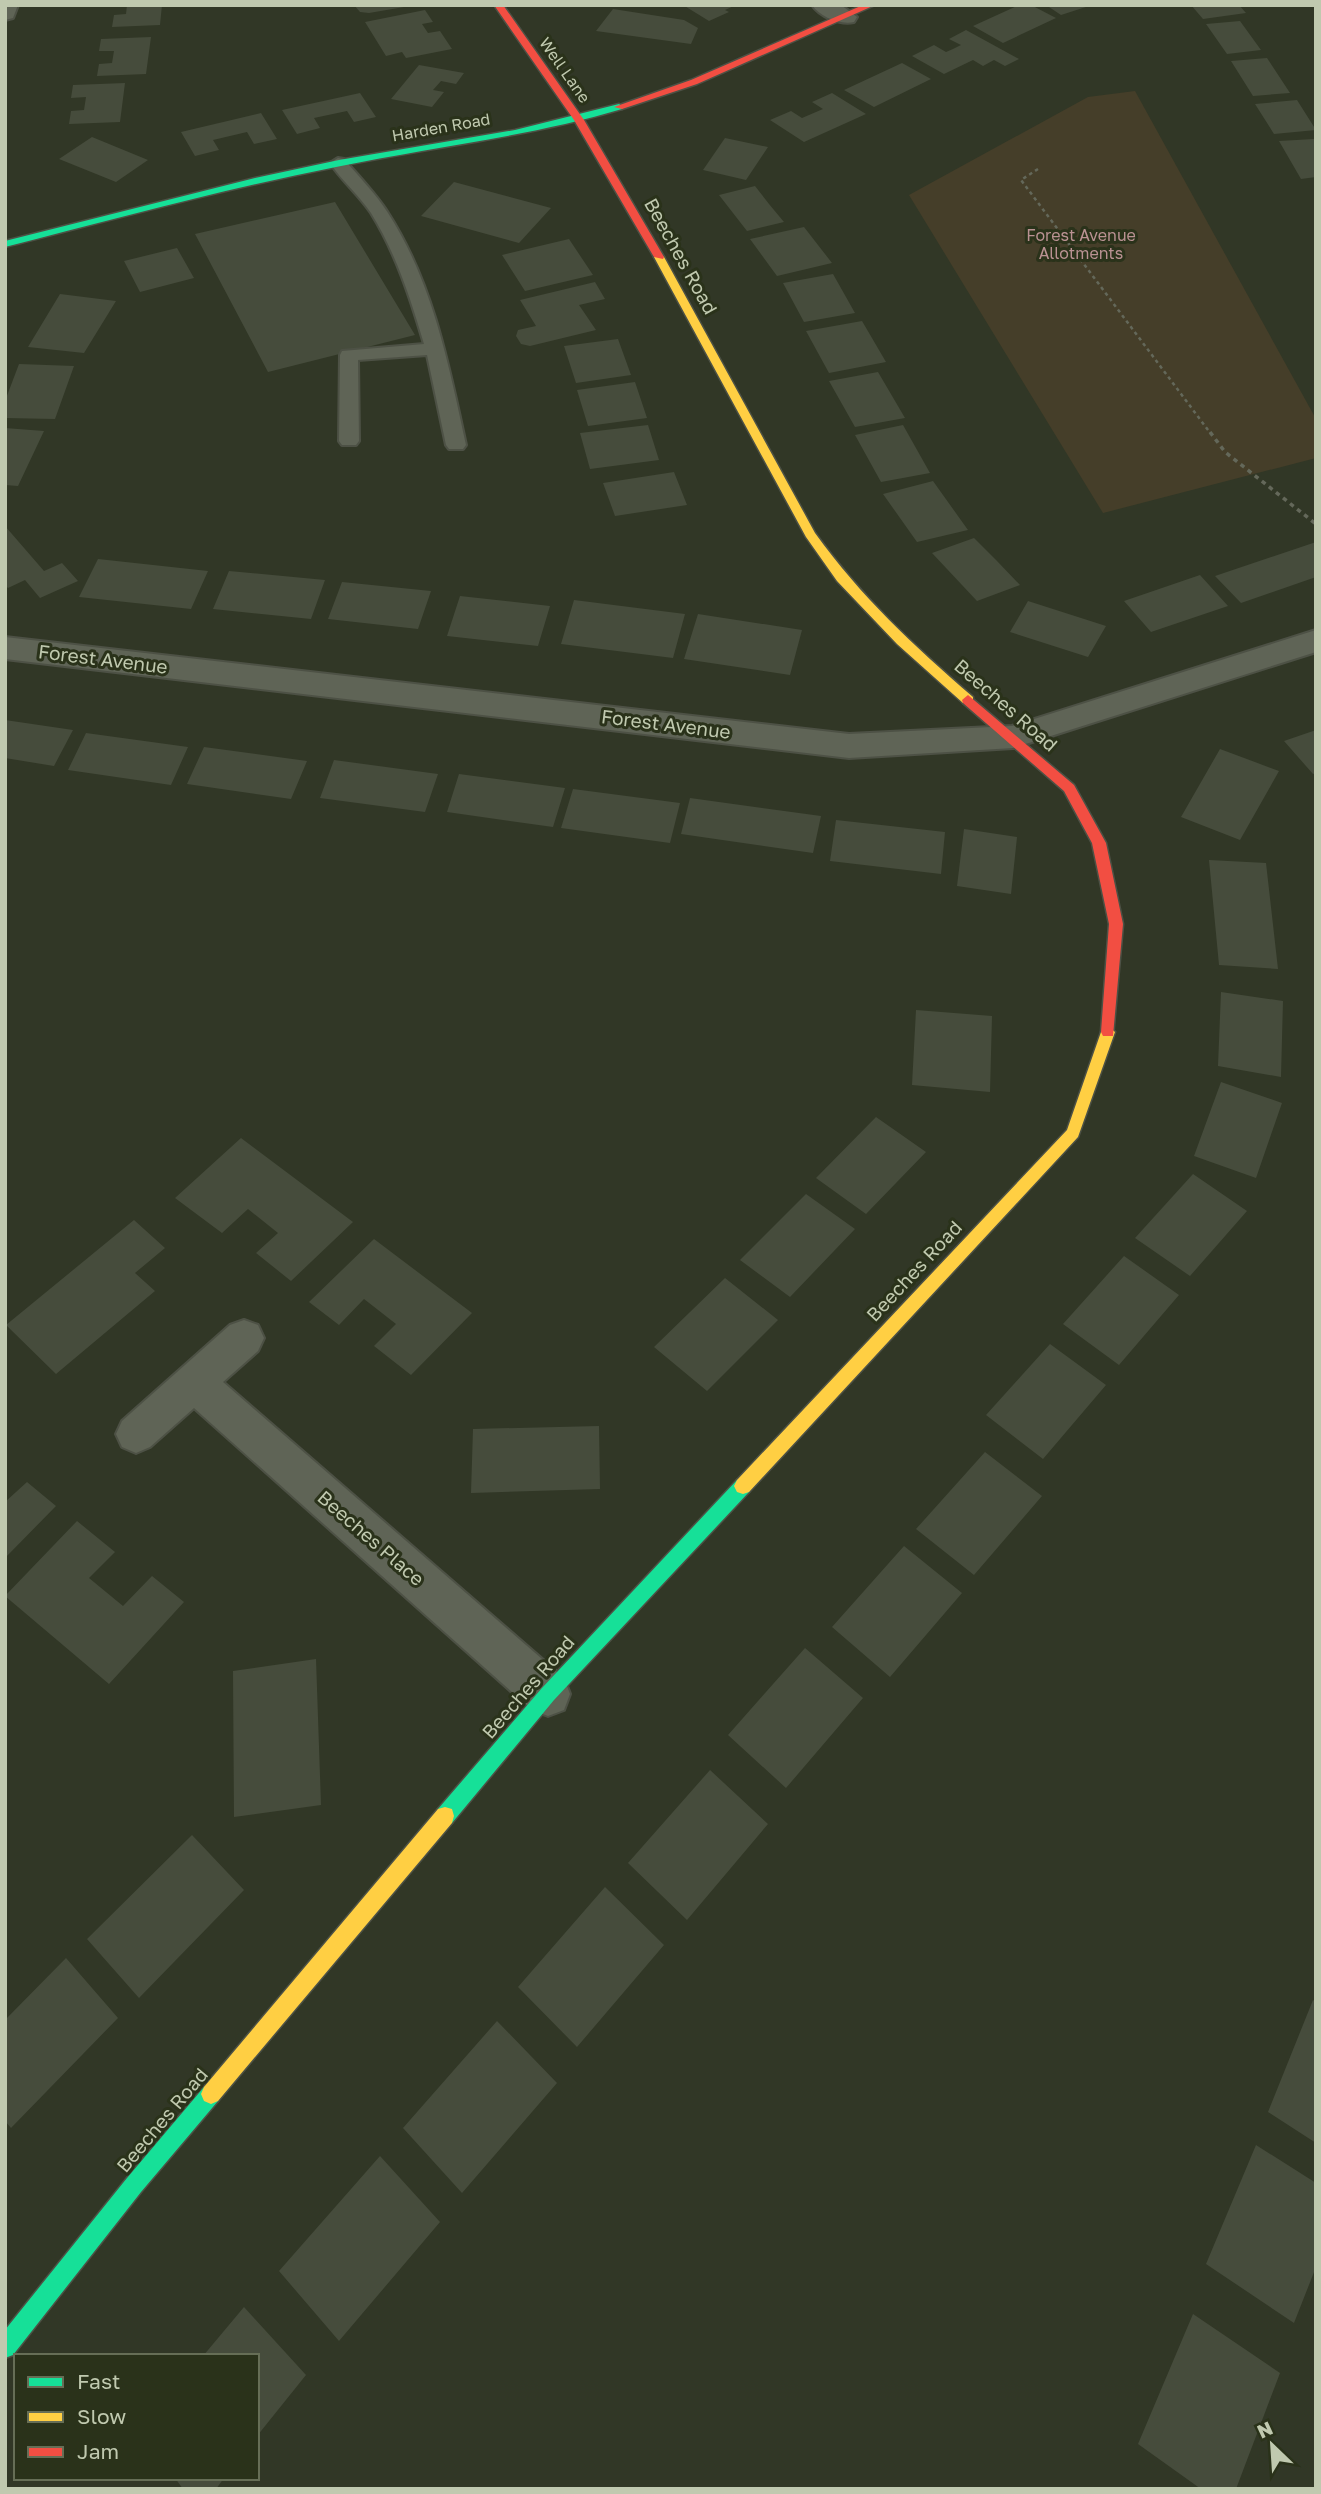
<svg xmlns="http://www.w3.org/2000/svg" width="1321" height="2494" viewBox="0 0 1321 2494" font-family="'Golos Text',sans-serif">
<style>
.green{fill:#453e29}
.building{fill:#464c3c}
.lines{fill:none;stroke-linecap:round;stroke-linejoin:round}
.lane-casing{stroke:#4d5145;stroke-width:4}
.street-casing{stroke:#4d5145;stroke-width:4}
.fast-casing{stroke:#4d5145;stroke-width:3}
.slow-casing{stroke:#4d5145;stroke-width:3}
.jam-casing{stroke:#4d5145;stroke-width:3}
.path-far1{stroke:#64685a;stroke-width:2.5;stroke-dasharray:3.5 3.5;stroke-linecap:butt}
.path{stroke:#64685a;stroke-width:3.5;stroke-dasharray:4.5 4.5;stroke-linecap:butt}
.lane{fill:#5f6456;fill-rule:evenodd}
.street{fill:#5f6456;fill-rule:evenodd}
.fast{fill:#16e098;fill-rule:evenodd}
.slow{fill:#ffcf43;fill-rule:evenodd}
.jam{fill:#f24e42;fill-rule:evenodd}
.labels{text-anchor:middle;stroke-width:6;stroke-linejoin:round;paint-order:stroke}
.far-street-label{font-size:16px;fill:#c0c9af;stroke:#2a321a}
.far-park-label{font-size:16px;fill:#ba9293;stroke:#2a321a}
.street-label{font-size:19px;fill:#c0c9af;stroke:#2a321a}
</style>
<rect width="100%" height="100%" fill="#313726"/>
<!-- green -->
<path class="green" d="M1135 91 1316 419V458L1103 513 909 195 1088 97Z"/>
<!-- building -->
<path class="building" d="M127 5H162L160 25 112 27 114 15 126 14Z
M354 5H404V7L369 13 360 12Z
M683 5H736L725 10 729 12 709 21Z
M1019 5H1031L1056 18 1003 43 973 26Z
M1046 5H1089V6L1061 15Z
M1191 5H1239L1246 13 1203 19Z
M613 9 684 20 698 28 691 44 596 31Z
M425 10 433 22 422 24 428 33 440 31 452 49 406 58 402 52 386 56 365 22Z
M1240 21 1261 50 1227 54 1206 24Z
M966 30 1019 59 1005 66 994 60 983 66 973 60 944 74 912 56 934 45 946 52 953 49 961 45 949 39Z
M151 37 146 74 97 76 99 64 112 63 114 51H99L101 39Z
M1267 58 1290 93 1253 96 1231 61Z
M902 63 931 79 874 107 844 90Z
M419 65 464 73 456 84 441 81 433 90 444 92 432 107 391 99Z
M125 83 120 122 69 124 71 111 84 110 86 97 71 98 73 85Z
M360 93 376 117 354 122 347 111 314 118 320 128 297 134 282 110Z
M832 93 866 114 804 142 770 120 791 111 802 118 823 109 812 102Z
M1297 100 1316 130 1274 134 1255 104Z
M261 113 277 139 254 144 247 132 213 140 219 150 195 156 181 132Z
M92 137 148 160 116 182 59 159Z
M725 138 768 147 746 180 703 170Z
M1314 139 1316 177 1301 179 1279 141Z
M454 182 551 208 519 243 421 216Z
M755 186 769 204 784 222 747 231 719 195Z
M335 202 415 335 268 372 195 234Z
M804 227 832 263 777 276 750 239Z
M569 239 593 275 525 291 502 255Z
M177 248 194 278 140 292 124 261Z
M833 274 855 313 804 322 783 283Z
M595 282 605 299 579 305 596 330 530 346 521 344 516 336 518 330 536 326 520 300Z
M60 294 116 301 84 353 28 347Z
M862 321 886 362 829 373 806 331Z
M618 339 631 375 576 383 564 346Z
M19 364 74 366 55 419 5 418V401Z
M878 372 905 418 855 427 829 381Z
M635 382 647 418 588 426 577 390Z
M648 425 659 460 590 469 580 433Z
M903 425 930 473 881 482 855 435Z
M5 428 44 431 18 486 5 485Z
M674 472 687 505 615 516 603 483Z
M933 481 968 530 917 542 883 494Z
M5 526 44 571 62 563 78 581 40 598 25 580 8 588 5 585Z
M974 538 997 561 1020 585 977 601 932 553Z
M1316 542V577L1241 603 1215 576Z
M98 559 208 571 191 609 79 597Z
M229 571 325 580 311 619 213 609Z
M1200 575 1228 606 1151 632 1124 601Z
M342 582 431 591 418 629 328 619Z
M460 596 550 606 538 646 447 636Z
M574 600 685 614 673 658 561 644Z
M1028 601 1106 626 1088 657 1010 632Z
M698 614 802 630 790 675 684 659Z
M5 720 73 730 54 766 5 758Z
M1316 730V773L1313 774 1284 741Z
M86 733 188 747 171 785 68 770Z
M204 747 307 761 291 799 187 784Z
M1220 749 1279 771 1240 840 1181 817Z
M334 760 438 774 425 812 320 798Z
M459 774 565 788 553 827 447 812Z
M573 789 680 803 670 843 561 828Z
M690 798 821 816 813 853 681 834Z
M836 820 945 832 941 874 830 861Z
M964 829 1017 837 1011 894 957 886Z
M1209 860 1266 863 1278 969 1219 965Z
M1221 992 1283 1001 1281 1077 1218 1066Z
M916 1010 992 1016 990 1092 912 1085Z
M1221 1082 1282 1103 1256 1178 1194 1156Z
M876 1117 926 1152 866 1214 816 1178Z
M241 1138 353 1222 291 1281 256 1253 278 1233 248 1209 222 1233 175 1198Z
M1193 1174 1247 1211 1190 1276 1135 1238Z
M806 1194 855 1229 790 1297 740 1260Z
M134 1220 165 1248 135 1273 155 1291 56 1374 6 1325Z
M374 1239 472 1313 411 1375 374 1346 396 1324 364 1299 339 1325 309 1302Z
M1124 1256 1179 1295 1119 1365 1063 1324Z
M725 1278 778 1320 707 1391 654 1347Z
M1050 1344 1106 1385 1043 1459 986 1415Z
M599 1426 600 1489 471 1493 473 1429Z
M985 1452 1042 1496 974 1575 916 1529Z
M27 1482 56 1506 5 1558V1502Z
M77 1521 115 1552 89 1578 123 1606 152 1576 184 1602 109 1684 5 1596Z
M904 1546 962 1593 890 1677 832 1627Z
M805 1648 863 1698 786 1788 728 1735Z
M316 1659 321 1805 234 1817 233 1671Z
M710 1770 768 1824 687 1920 628 1863Z
M192 1835 244 1890 139 1998 87 1939Z
M605 1887 664 1945 577 2047 518 1987Z
M66 1958 118 2018 11 2128 5 2121V2020Z
M1313 2000 1316 2002V2143L1268 2112Z
M497 2021 557 2083 462 2193 403 2128Z
M1256 2145 1316 2183V2267L1294 2323 1206 2264Z
M380 2156 440 2222 339 2341 279 2271Z
M244 2307 306 2375 257 2436V2356H203Z
M1193 2314 1280 2373 1236 2489H1201L1138 2444Z
M175 2478H224L216 2489H183Z"/>
<g class="lines">
<!-- lane casing -->
<g class="lane-casing">
<path id="lane" d="M338 158 344 159C359 177 376 194 388 213 433 283 449 366 466 445L463 449H449L446 445 427 355 358 360 359 441 356 445H342L339 441 340 355 342 351 424 344C411 300 396 253 371 213 359 195 342 181 330 163Z"/>
</g>
<!-- street casing -->
<g class="street-casing">
<path id="street" d="M5 5H18L13 18 5 20Z
M812 5H841L857 17 854 22C840 25 820 17 812 5Z
M1316 630V652L1013 748 849 758 5 659V637L849 734 1012 726Z
M244 1320 258 1325 264 1338 258 1351 223 1382 564 1678 570 1694 564 1710 548 1716 532 1710 194 1408 150 1447 136 1453 122 1447 116 1434 122 1421 230 1325Z"/>
</g>
<!-- fast casing -->
<g class="fast-casing">
<path id="fast" d="M619 104 624 107 622 109C528 137 432 147 336 167 224 189 115 219 5 247V241L255 178 339 160 515 130Z
M743 1478 749 1480 752 1486 749 1492 554 1700 452 1823 445 1825 438 1823 436 1816 438 1809 542 1688 737 1480Z
M211 2084 218 2087 221 2094 218 2101 141 2192 13 2355 5 2358V2330L127 2178 204 2087Z"/>
</g>
<!-- slow casing -->
<g class="slow-casing">
<path id="slow" d="M659 254 664 257 815 533C862 598 912 644 973 697V703H963L897 644 837 581 806 537 654 257Z
M1108 1026 1115 1032 1078 1137 749 1492 743 1494 737 1492 734 1486 737 1480 1067 1130 1101 1032Z
M445 1807 452 1809 454 1816 452 1823 218 2101 211 2104 204 2101 201 2094 204 2087 438 1809Z"/>
</g>
<!-- jam casing -->
<g class="jam-casing">
<path id="jam" d="M494 5H503L584 120 664 257 663 259 654 257 574 120Z
M863 5H875L697 84 622 109 614 107 691 80Z
M968 695 1074 785 1106 843 1123 924 1113 1036H1103L1101 1032 1109 924 1092 843 1064 791 963 703 962 700Z"/>
</g>
<!-- path-far1 -->
<path class="path-far1" d="M1038 169 1021 180 1211 434"/>
<!-- path -->
<path class="path" d="M1210 432 1225 452 1316 524"/>
<!-- lane -->
<use href="#lane" class="lane"/>
<!-- street -->
<use href="#street" class="street"/>
<!-- fast -->
<use href="#fast" class="fast"/>
<!-- slow -->
<use href="#slow" class="slow"/>
<!-- jam -->
<use href="#jam" class="jam"/>
</g>
<g class="labels">
<!-- far-street labels -->
<g class="far-street-label">
<text transform="translate(565 70) rotate(55)" y="6">Well Lane</text>
<text transform="translate(441 127) rotate(-10)" y="6">Harden Road</text>
</g>
<!-- far-park labels -->
<g class="far-park-label">
<text x="1081" y="241">Forest Avenue<tspan x="1081" dy="18">Allotments</tspan></text>
</g>
<!-- street labels -->
<g class="street-label">
<text transform="translate(681 256) rotate(61)" y="7">Beeches Road</text>
<text transform="translate(103 659) rotate(7)" y="7">Forest Avenue</text>
<text transform="translate(1006 705) rotate(41)" y="7">Beeches Road</text>
<text transform="translate(666 724) rotate(7)" y="7">Forest Avenue</text>
<text transform="translate(914 1271) rotate(-47)" y="7">Beeches Road</text>
<text transform="translate(371 1538) rotate(41)" y="7">Beeches Place</text>
<text transform="translate(528 1687) rotate(-49)" y="7">Beeches Road</text>
<text transform="translate(162 2120) rotate(-50)" y="7">Beeches Road</text>
</g>
</g>
<!-- border -->
<rect width="1321" height="2494" fill="none" stroke="#c0c9af" stroke-width="14"/>
<!-- legend -->
<rect x="14" y="2354" width="245" height="126" fill="#2a321a" stroke="#666e56" stroke-width="2"/>
<rect x="28" y="2377" width="35" height="10" fill="#16e098" stroke="#666e56" stroke-width="2"/>
<text x="77" y="2389" font-size="21" fill="#c0c9af">Fast</text>
<rect x="28" y="2412" width="35" height="10" fill="#ffcf43" stroke="#666e56" stroke-width="2"/>
<text x="77" y="2424" font-size="21" fill="#c0c9af">Slow</text>
<rect x="28" y="2447" width="35" height="10" fill="#f24e42" stroke="#666e56" stroke-width="2"/>
<text x="77" y="2459" font-size="21" fill="#c0c9af">Jam</text>
<!-- north arrow -->
<g transform="translate(1272 2445) rotate(335)" stroke="#2a321a" stroke-width="5" paint-order="stroke">
<path d="M0-5L12 26L0 18L-12 26Z" fill="#c0c9af"/>
<text y="-10" font-size="19" font-weight="bold" text-anchor="middle" fill="#c0c9af">N</text>
</g>
</svg>
